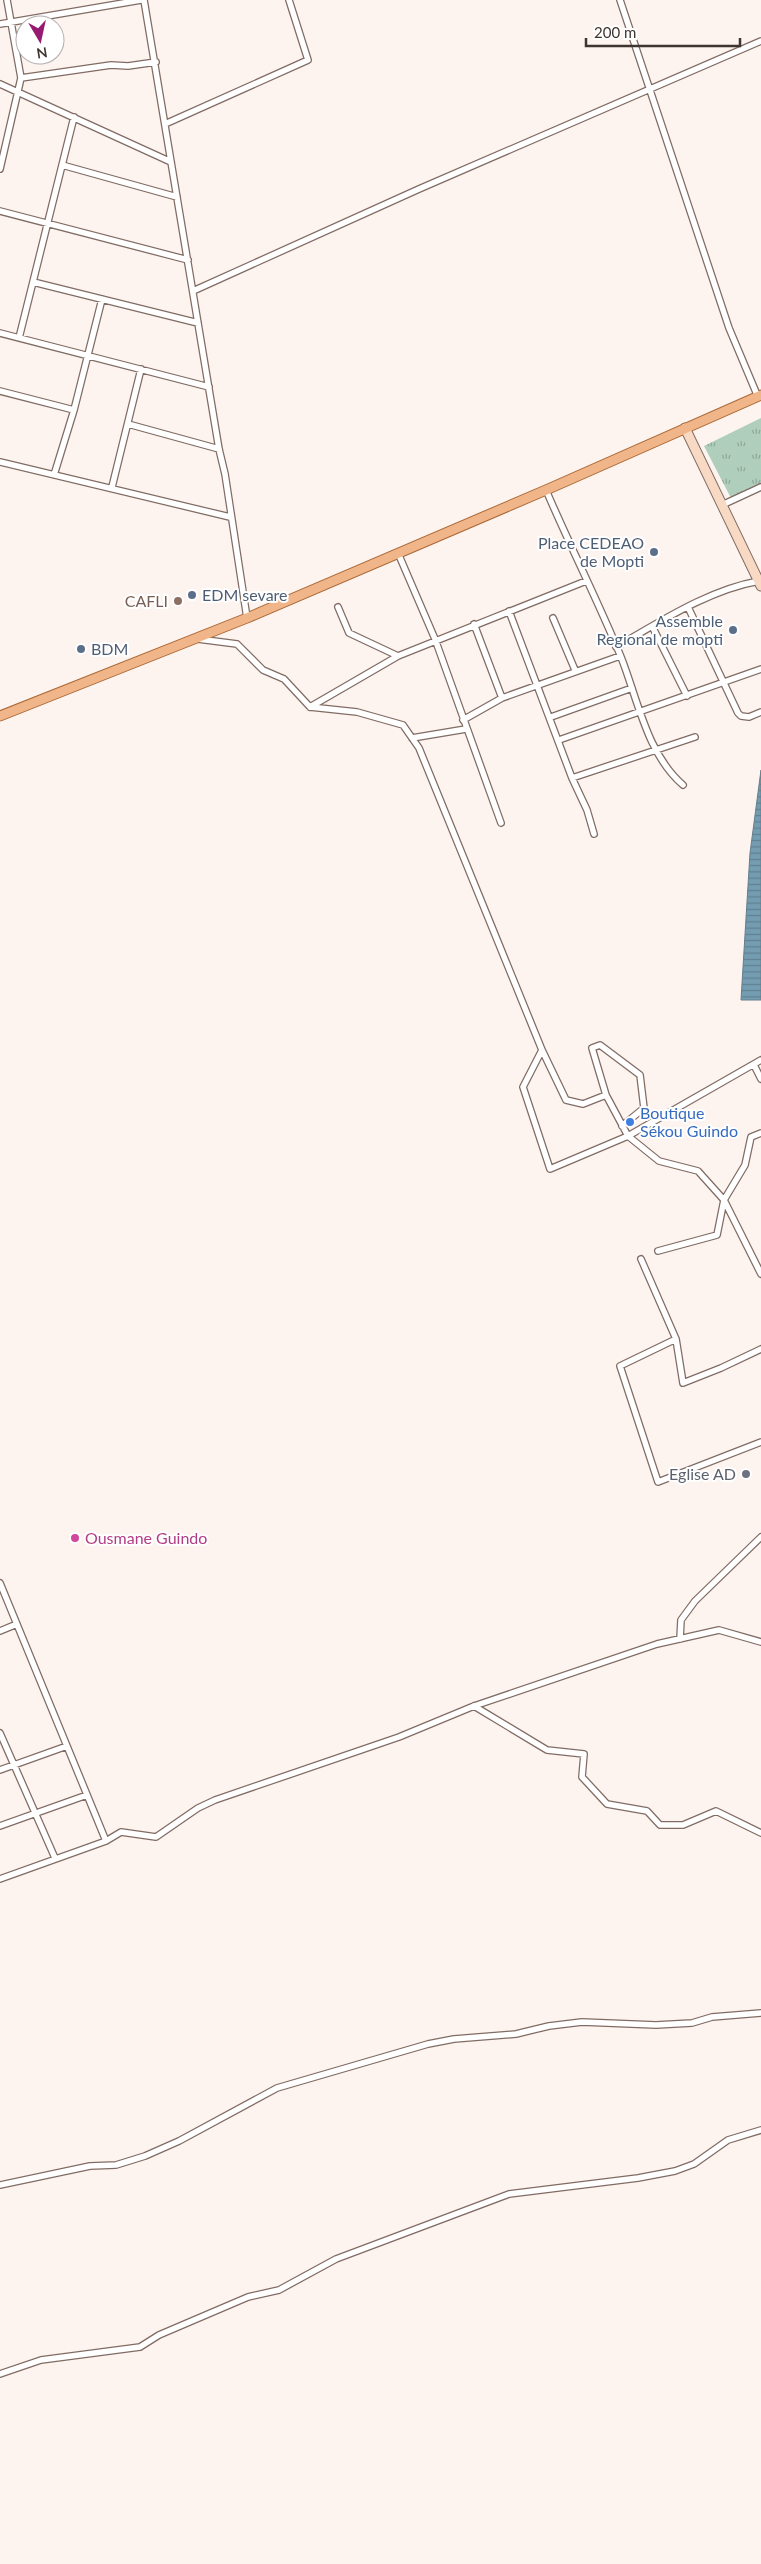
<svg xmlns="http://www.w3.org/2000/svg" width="761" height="2564" viewBox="0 0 761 2564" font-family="Lato,sans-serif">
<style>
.grass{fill:url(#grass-tufts)}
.water{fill:url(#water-rules);stroke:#647e8b}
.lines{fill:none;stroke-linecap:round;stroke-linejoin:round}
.street-casing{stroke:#816c64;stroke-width:8}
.secondary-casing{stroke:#816c64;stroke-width:11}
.primary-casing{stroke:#ab6836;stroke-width:11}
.street{stroke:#fff;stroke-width:5.5}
.secondary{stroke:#f8dac4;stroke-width:9}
.primary{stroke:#f0b588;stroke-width:9}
.service-dot{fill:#5c6f8a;stroke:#fff;stroke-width:2}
.education-dot{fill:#8d6e63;stroke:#fff;stroke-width:2}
.shop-dot{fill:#3f7fe0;stroke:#fff;stroke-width:2}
.worship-dot{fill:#6b7280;stroke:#fff;stroke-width:2}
.hotel-dot{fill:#d1479c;stroke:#fff;stroke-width:2}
.labels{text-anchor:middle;stroke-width:4;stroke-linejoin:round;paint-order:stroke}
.service-label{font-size:16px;fill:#4e5e75;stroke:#fff;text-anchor:end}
.education-label{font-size:16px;fill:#785e54;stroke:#fff;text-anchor:end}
.shop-label{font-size:16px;fill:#366cbe;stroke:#fff;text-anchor:start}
.worship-label{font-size:16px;fill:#5b616d;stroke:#fff;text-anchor:end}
.hotel-label{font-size:16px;fill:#b23c85;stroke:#fff;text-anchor:start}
</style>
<defs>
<pattern id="grass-tufts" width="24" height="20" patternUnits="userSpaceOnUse" patternTransform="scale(1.25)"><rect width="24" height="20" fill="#afcebc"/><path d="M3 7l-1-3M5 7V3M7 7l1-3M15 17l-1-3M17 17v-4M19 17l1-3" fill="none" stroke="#90a899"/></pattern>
<pattern id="water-rules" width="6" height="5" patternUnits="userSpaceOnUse" patternTransform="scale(1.25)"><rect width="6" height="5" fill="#749db2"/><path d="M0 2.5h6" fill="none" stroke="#618191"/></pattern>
</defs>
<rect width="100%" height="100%" fill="#fdf3ef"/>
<!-- grass -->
<path class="grass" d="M761 418V486L732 500 704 446Z"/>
<!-- water -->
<path class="water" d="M761 770V1000H741L750 853Z"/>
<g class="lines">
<!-- street casing -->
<g class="street-casing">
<path id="street" d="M144 0 219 449 225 474 247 618
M620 0 729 328 758 397
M0 24 141 0
M21 78 111 65 128 66 156 62
M0 84 171 162
M165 124 308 60 289 0
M62 165 177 197
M0 169 21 78 7 0
M0 211 188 260
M33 282 198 323
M193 291 419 189 761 41
M0 333 209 387
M19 338 74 117
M0 391 74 410
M128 424 219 449
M0 462 230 517
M54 475 74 410 102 299
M112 487 141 369
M546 490C570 546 598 601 621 657 638 700 647 754 683 785
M722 505 761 487
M398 553 435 639 501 823
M338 607 349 633 398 656 586 581
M688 607 738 713 741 716 749 717 761 712
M509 611 572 778 587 810 594 834
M553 618 575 670
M474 624 502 698
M652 626 687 696
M198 639 237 644 263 670 284 679 310 707 357 712 403 725 419 748 542 1050 523 1087 550 1169 628 1136 761 1060
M616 647C660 622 708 590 759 581
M310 707 398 656
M551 717 632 688
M463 720 502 698 620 656
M412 738 466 729
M559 740 761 669
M572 778 695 737
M542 1050 566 1100 583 1104 606 1095 628 1136 659 1161 698 1171 724 1200 761 1274
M754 1065 761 1079
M606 1095 592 1048 600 1045 640 1075 644 1108 622 1126
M658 1251 717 1235 724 1200 745 1165 751 1137 761 1133
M641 1259 676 1339 620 1366 658 1482 761 1442
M676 1339 683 1383 721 1368 761 1349
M0 1583 106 1841
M0 1631 17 1624
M680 1639 681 1620 695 1601 761 1537
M474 1706 547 1750 584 1754 582 1777 607 1804 647 1811 660 1825H683L716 1811 761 1833
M0 1733 55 1858
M0 1770 67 1746
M0 1826 87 1795
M0 1879 106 1841 121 1832 156 1837 198 1808 215 1800 399 1737 474 1706 657 1644 719 1630 761 1642
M0 2185 90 2166 116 2165 145 2156 179 2141 277 2088 428 2044 454 2039 516 2034 549 2026 582 2022 656 2025 692 2023 712 2017 761 2013
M0 2374 41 2360 140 2347 159 2335 248 2297 279 2290 336 2259 509 2194 638 2178 675 2171 694 2164 728 2140 761 2130"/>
</g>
<!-- secondary casing -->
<g class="secondary-casing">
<path id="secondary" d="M685 428 761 586"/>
</g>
<!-- primary casing -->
<g class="primary-casing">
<path id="primary" d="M0 716 247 618 546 490 761 395"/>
</g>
<!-- street -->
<use href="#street" class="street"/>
<!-- secondary -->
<use href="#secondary" class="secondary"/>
<!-- primary -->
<use href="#primary" class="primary"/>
</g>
<!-- markers -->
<g class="service-dot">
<circle cx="654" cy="552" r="5"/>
<circle cx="192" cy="595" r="5"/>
<circle cx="733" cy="630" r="5"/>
<circle cx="81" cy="649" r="5"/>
</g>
<circle class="education-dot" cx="178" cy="601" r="5"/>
<circle class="shop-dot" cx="630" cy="1122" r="5"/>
<circle class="worship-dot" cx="746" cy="1474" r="5"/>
<circle class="hotel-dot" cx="75" cy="1538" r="5"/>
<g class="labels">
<!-- service labels -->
<g class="service-label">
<text x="644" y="549">Place CEDEAO<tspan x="644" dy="18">de Mopti</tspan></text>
<text x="202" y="601" text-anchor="start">EDM sevare</text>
<text x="723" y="627">Assemble<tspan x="723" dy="18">Regional de mopti</tspan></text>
<text x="91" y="655" text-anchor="start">BDM</text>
</g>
<!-- education labels -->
<g class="education-label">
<text x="168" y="607">CAFLI</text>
</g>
<!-- shop labels -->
<g class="shop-label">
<text x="640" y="1119">Boutique<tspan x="640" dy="18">Sékou Guindo</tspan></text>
</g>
<!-- worship labels -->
<g class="worship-label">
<text x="736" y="1480">Eglise AD</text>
</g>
<!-- hotel labels -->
<g class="hotel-label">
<text x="85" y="1544">Ousmane Guindo</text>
</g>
</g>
<!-- north arrow -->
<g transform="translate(40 40) rotate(171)"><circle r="24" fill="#ffffff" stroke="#b2aead"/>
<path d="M0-4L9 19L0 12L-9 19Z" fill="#971a72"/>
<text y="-8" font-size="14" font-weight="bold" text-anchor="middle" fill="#3e3531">N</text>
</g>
<!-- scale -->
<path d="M586 38v8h154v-8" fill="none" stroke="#3e3531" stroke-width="2.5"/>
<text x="594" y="38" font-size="15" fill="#3e3531" stroke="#ffffff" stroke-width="4" paint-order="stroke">200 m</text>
</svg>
